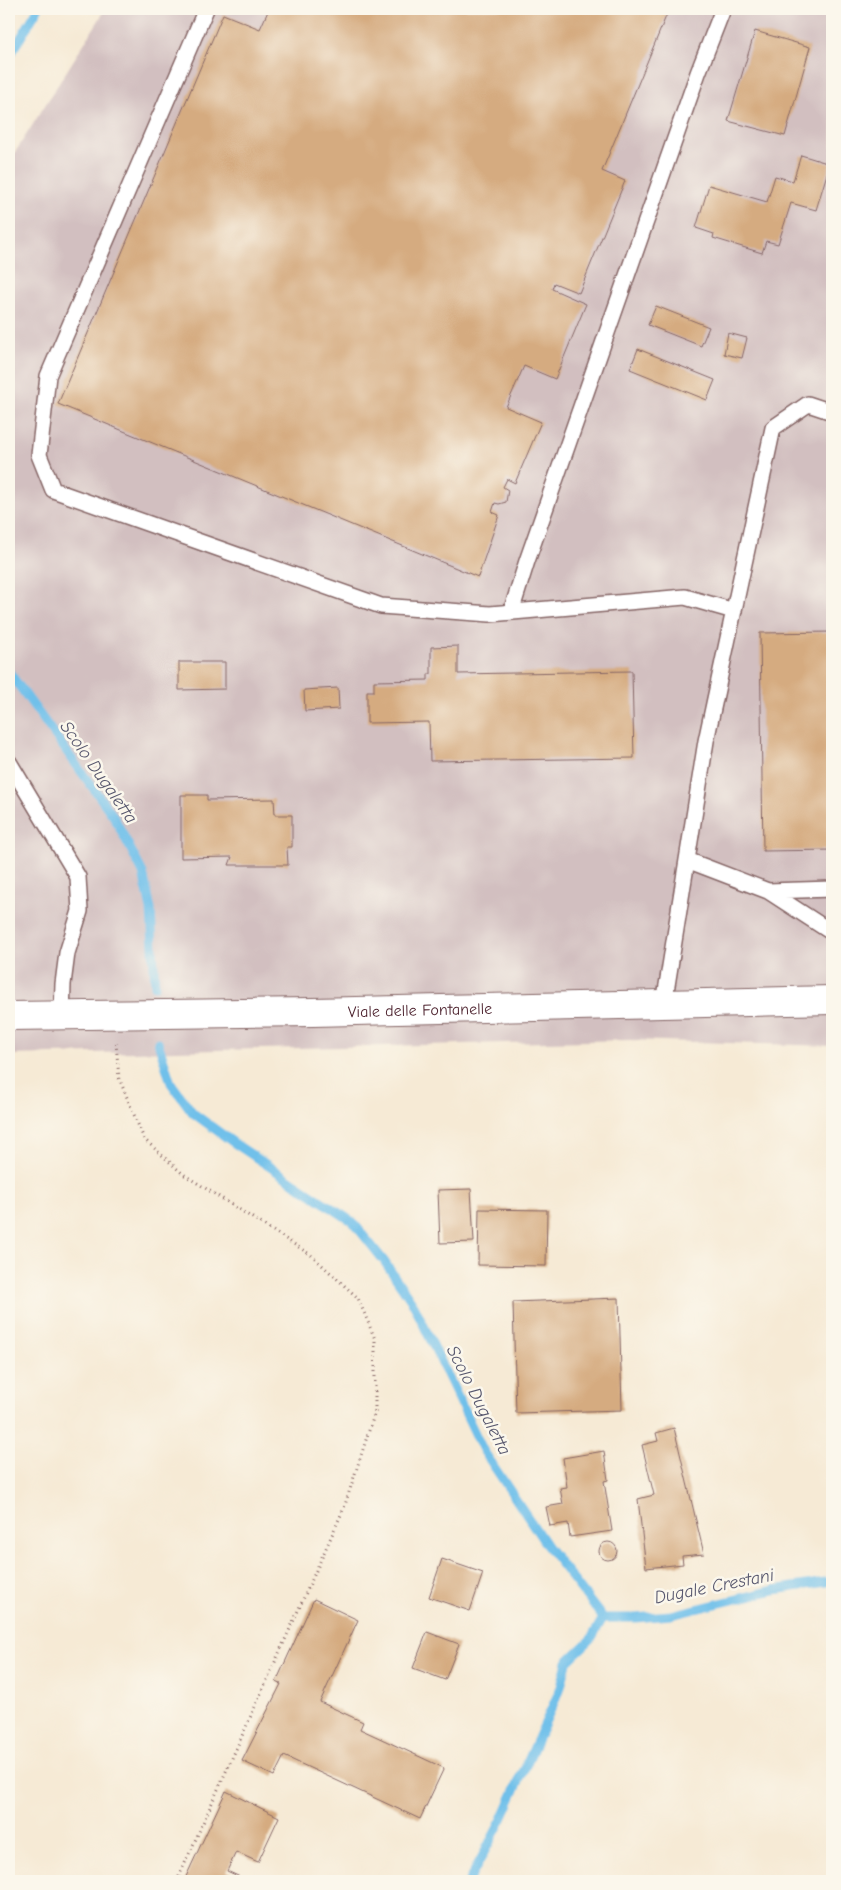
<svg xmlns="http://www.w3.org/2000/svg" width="841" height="1890" viewBox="0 0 841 1890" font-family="'Comic Neue',sans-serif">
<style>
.industrial{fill:#d2bfc0}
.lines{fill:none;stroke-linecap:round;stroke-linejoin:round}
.stream{stroke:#6fc0ea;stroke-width:9}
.building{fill:#d5ab80}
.lane-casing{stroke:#866666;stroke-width:18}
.secondary-casing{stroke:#866666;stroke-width:30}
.path{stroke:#866666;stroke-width:3;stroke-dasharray:1 4;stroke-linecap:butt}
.lane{stroke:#fff;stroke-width:15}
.secondary{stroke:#fff;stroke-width:28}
.labels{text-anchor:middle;stroke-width:5;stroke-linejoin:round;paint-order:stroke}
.street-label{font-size:16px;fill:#4a1f2b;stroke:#fbf7ec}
.water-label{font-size:18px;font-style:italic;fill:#57576e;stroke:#fbf7ec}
</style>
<rect width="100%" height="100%" fill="#fbf7ec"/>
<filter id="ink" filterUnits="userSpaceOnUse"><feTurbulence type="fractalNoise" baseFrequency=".02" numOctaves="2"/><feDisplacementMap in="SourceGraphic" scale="10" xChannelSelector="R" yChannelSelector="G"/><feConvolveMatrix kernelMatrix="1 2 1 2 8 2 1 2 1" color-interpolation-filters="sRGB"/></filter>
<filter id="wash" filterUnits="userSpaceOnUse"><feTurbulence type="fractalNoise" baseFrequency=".0096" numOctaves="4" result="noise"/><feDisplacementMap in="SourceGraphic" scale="20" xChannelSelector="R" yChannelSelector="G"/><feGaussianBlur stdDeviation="1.12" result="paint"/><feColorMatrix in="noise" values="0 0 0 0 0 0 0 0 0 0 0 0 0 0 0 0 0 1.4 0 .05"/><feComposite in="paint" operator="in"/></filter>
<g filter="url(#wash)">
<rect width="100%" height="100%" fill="#f6ead5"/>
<!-- industrial -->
<path class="industrial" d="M106 9H832V1046L630 1040 9 1055V162Z"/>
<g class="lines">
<!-- stream -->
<path class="stream" d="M9 57 38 9
M9 672 114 817 143 873 151 909 155 986
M158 1042 171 1083 193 1113 234 1143 353 1222 384 1261 414 1305 483 1450 547 1546 603 1618 591 1639 567 1662 561 1687 502 1819 469 1881
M603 1618H635L671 1615 774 1590 832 1581"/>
</g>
<g id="blocks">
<!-- building -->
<path class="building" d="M269 9H669L602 171 625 181 579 293 554 283 552 289 586 304 555 379 524 366 506 407 541 422 515 483 507 479 503 487 508 490 506 502 499 504 495 503 492 512 499 515 478 577 58 404 223 14 260 29Z
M755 31 810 47 785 136 728 121Z
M801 155 830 164 816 210 791 203 778 244 766 241 762 253 713 238 714 234 696 228 709 185 767 202 775 176 793 181Z
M656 306 709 327 701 346 648 325Z
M728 333 747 338 742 358 724 354Z
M638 349 715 380 707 400 630 369Z
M832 632V850L763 851 760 633Z
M458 646V674L632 671 634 758 430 761 429 722 367 723V691H374V681L428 680V674H431V647Z
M179 662H225V689L179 690Z
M338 688 339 709 305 711 304 690Z
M181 795H207V800L274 799 275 815H292V847H287L288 865H229L232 857 181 858Z
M471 1189 474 1242 440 1243 438 1190Z
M479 1209 547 1210 546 1266 478 1265Z
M619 1298 622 1410 516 1413 513 1302Z
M674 1428 704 1554 682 1556 683 1564 646 1568 638 1499 654 1495 642 1445 658 1441 656 1433Z
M604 1451 608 1480 604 1481 612 1531 570 1537 568 1523 550 1526 546 1507 563 1504 560 1488 567 1487 563 1458Z
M599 1551a9 9 0 1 1 18 0a9 9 0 1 1-18 0Z
M442 1559 483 1573 470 1611 429 1597Z
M314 1599 358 1620 320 1702 363 1722 360 1729 444 1768 420 1819 284 1756 274 1776 242 1761 281 1684 276 1682Z
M427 1632 459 1644 445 1680 413 1668Z
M226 1791 279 1817 258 1862 236 1852 227 1871 249 1881H184Z"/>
</g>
</g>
<g filter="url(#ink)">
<use href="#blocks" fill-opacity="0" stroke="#866666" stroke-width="1"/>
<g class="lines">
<!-- lane casing -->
<g class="lane-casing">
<path id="lane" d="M206 9 48 376 39 455 53 490 381 606 490 614 685 597 734 611
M511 612 527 561 698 73 723 9
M9 762 78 877 80 911 67 953 63 984 62 1015
M687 860 768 891 828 930 832 931
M768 891 832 889
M664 1004 706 741 773 428 808 404 832 412"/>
</g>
<!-- secondary casing -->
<g class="secondary-casing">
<g id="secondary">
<path id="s1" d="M9 1016 313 1012 832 1000"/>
</g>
</g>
<!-- path -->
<path class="path" d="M116 1043 119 1078 144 1139 183 1174 311 1255 358 1298 375 1339V1412L344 1508 177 1881"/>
<!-- lane -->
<use href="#lane" class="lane"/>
<!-- secondary -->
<use href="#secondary" class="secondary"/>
</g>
</g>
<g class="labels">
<!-- street labels -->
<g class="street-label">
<text dy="6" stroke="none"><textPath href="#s1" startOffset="411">Viale delle Fontanelle</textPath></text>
</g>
<!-- water labels -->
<g class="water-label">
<text transform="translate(99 772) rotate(55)" y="6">Scolo Dugaletta</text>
<text transform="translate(479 1400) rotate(63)" y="6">Scolo Dugaletta</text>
<text transform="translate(714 1586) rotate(-11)" y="6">Dugale Crestani</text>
</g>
</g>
<!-- margin -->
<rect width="841" height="1890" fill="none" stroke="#fbf7ec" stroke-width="30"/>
</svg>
